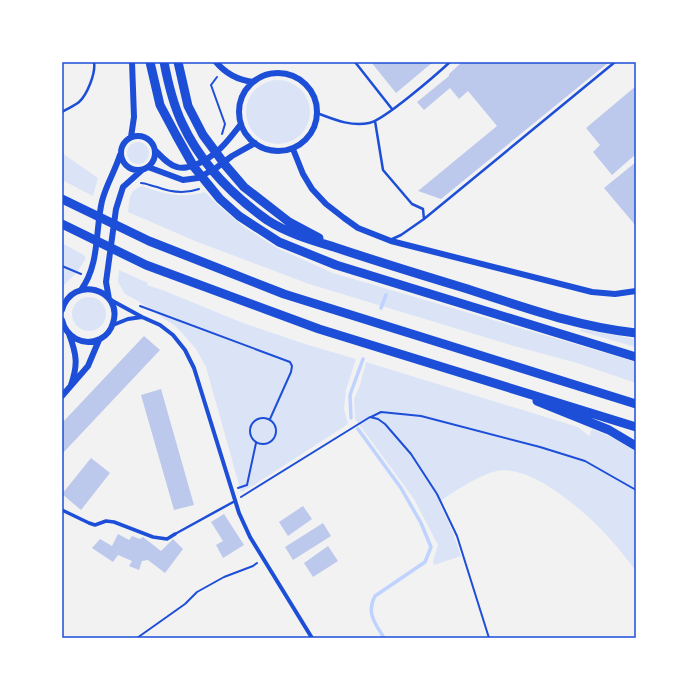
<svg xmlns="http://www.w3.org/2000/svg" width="698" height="700" viewBox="0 0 698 700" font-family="Overpass,sans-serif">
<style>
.green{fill:#dbe4f7}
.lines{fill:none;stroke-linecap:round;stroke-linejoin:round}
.stream{stroke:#bfd3fe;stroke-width:3.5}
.building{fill:#bdc9ec}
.path{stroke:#1d4ed8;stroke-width:2}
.service{stroke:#1d4ed8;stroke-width:2.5}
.pedestrian{stroke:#1d4ed8;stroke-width:3.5}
.minor{stroke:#1d4ed8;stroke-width:4}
.tertiary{stroke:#1d4ed8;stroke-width:6}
.motorway{stroke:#1d4ed8;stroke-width:9}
.neatline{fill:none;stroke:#1d4ed8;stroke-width:1.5}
</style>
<rect width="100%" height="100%" fill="#f2f2f2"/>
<!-- green -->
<path class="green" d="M246 112a32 32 0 1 1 64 0a32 32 0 1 1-64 0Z
M127 153a11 11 0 1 1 22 0a11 11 0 1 1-22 0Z
M62 153 98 178 93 196 62 180Z
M142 186C165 194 181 199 205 192L220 207 244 227 277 248 333 273 636 362V383L577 363 514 346 309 284 195 241 128 212C130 199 128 191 142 186Z
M62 243 84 255 86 258 78 271 62 287Z
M119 270 148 283 147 285 165 291 243 323 305 344 356 359 346 390 344 409 348 424 254 485 241 492 206 367 196 349 183 334 175 326 138 301 125 294 118 282Z
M72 314a17 17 0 1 1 34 0a17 17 0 1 1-34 0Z
M581 329 636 339V347L580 331Z
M366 362 578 427 589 436 592 429 616 439 636 451V571C628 561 620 550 611 540 589 515 533 464 497 471 481 474 453 492 439 502L452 530 461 556 434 565 433 561 438 545 414 499 355 419 354 399 360 385Z"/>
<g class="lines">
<!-- stream -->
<path class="stream" d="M381 308 386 295
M351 418 350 395 363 359
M358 429 401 488 421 523 431 547 425 562 375 596C366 613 375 623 384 638"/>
</g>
<!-- building -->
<path class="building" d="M371 62H433L396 93Z
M462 62H609L441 199 418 191 497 126 468 91 459 99 450 88 424 110 417 102 449 76V74Z
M636 86V154L612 175 593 152 600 145 586 128Z
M636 162V226L604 188Z
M144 336 160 350 62 454V423Z
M161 389 194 505 174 510 141 395Z
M91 458 110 473 81 510 62 494Z
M303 506 312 519 288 536 279 522Z
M224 514 244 545 223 558 216 545 223 541 211 522Z
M323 523 331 536 293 560 285 547Z
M118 534 129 540 132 536 140 539 143 537 161 551 173 539 183 549 165 573 148 560 142 561 139 570 129 566 132 561 118 555 113 562 92 548 100 539 112 546Z
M328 546 338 561 313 577 304 563Z"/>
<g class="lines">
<!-- path -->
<path class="path" d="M217 77 211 85 225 124 222 134
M141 183C146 183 151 186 157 187 170 192 185 194 199 189
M62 266 81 274
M140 306 290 362 292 366 291 372 270 419
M371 417 381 412 421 416 540 447 585 461 636 490
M250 431a13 13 0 1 1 26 0a13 13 0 1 1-26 0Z
M238 488 247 485 256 443
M241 497 370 417 378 419 385 424 411 454 437 494 457 536 489 638
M137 638 185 604 197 592 224 577 253 566 257 563"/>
<!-- service -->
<path class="service" d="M355 62 392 109
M62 112C67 109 74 106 79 102 87 95 96 73 94 62
M317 113C333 119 351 127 369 123 383 121 437 74 450 62
M375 121 383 170 412 204 423 209 424 219
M390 240 401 235 424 219 615 62
M175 534 235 501"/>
<!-- pedestrian -->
<path class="pedestrian" d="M62 510 89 523 95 525 106 521 114 522 153 537 167 539 175 534"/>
<!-- minor -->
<path class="minor" d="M109 299 142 317 160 325 173 335 185 350 194 368 239 513 250 537 312 638
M113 325 128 319 142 317"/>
<!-- tertiary -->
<path class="tertiary" d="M216 62C226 74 237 80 253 82
M239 112a39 39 0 1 1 78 0a39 39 0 1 1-78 0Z
M121 153a17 17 0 1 1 34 0a17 17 0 1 1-34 0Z
M131 137 134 117 132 62
M293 149 303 174 312 189 326 204 344 218 358 228 391 241 592 292 615 294 636 291
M155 150C161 156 168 165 177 167 183 169 189 167 195 165 216 157 228 141 241 124
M148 167 183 180 198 178 216 168 232 156 255 143
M81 290C100 264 95 231 102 201 106 185 115 171 120 155
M109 299 106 282 116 209 123 187 142 170
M62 310C72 274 124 289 113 323 111 330 106 336 100 339 83 347 66 337 62 320
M69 334C77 355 78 365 71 385
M62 396 88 366 99 340"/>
<!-- motorway -->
<path class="motorway" d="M150 62 160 105 176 135 194 167 220 199 239 216 279 242 336 265 636 357
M164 62C168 83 173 104 182 123 200 162 232 195 267 220 287 233 311 240 334 247 376 261 418 274 461 287 518 305 576 327 636 333
M178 62 188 106 203 135 226 166 244 187 289 222 319 238
M62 199 149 241 284 294 636 404
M62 224 146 265 319 329 636 427
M537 401 609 430 636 446"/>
</g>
<!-- border -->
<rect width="698" height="700" fill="none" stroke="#ffffff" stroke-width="126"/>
<rect x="63" y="63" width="572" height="574" class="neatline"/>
</svg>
